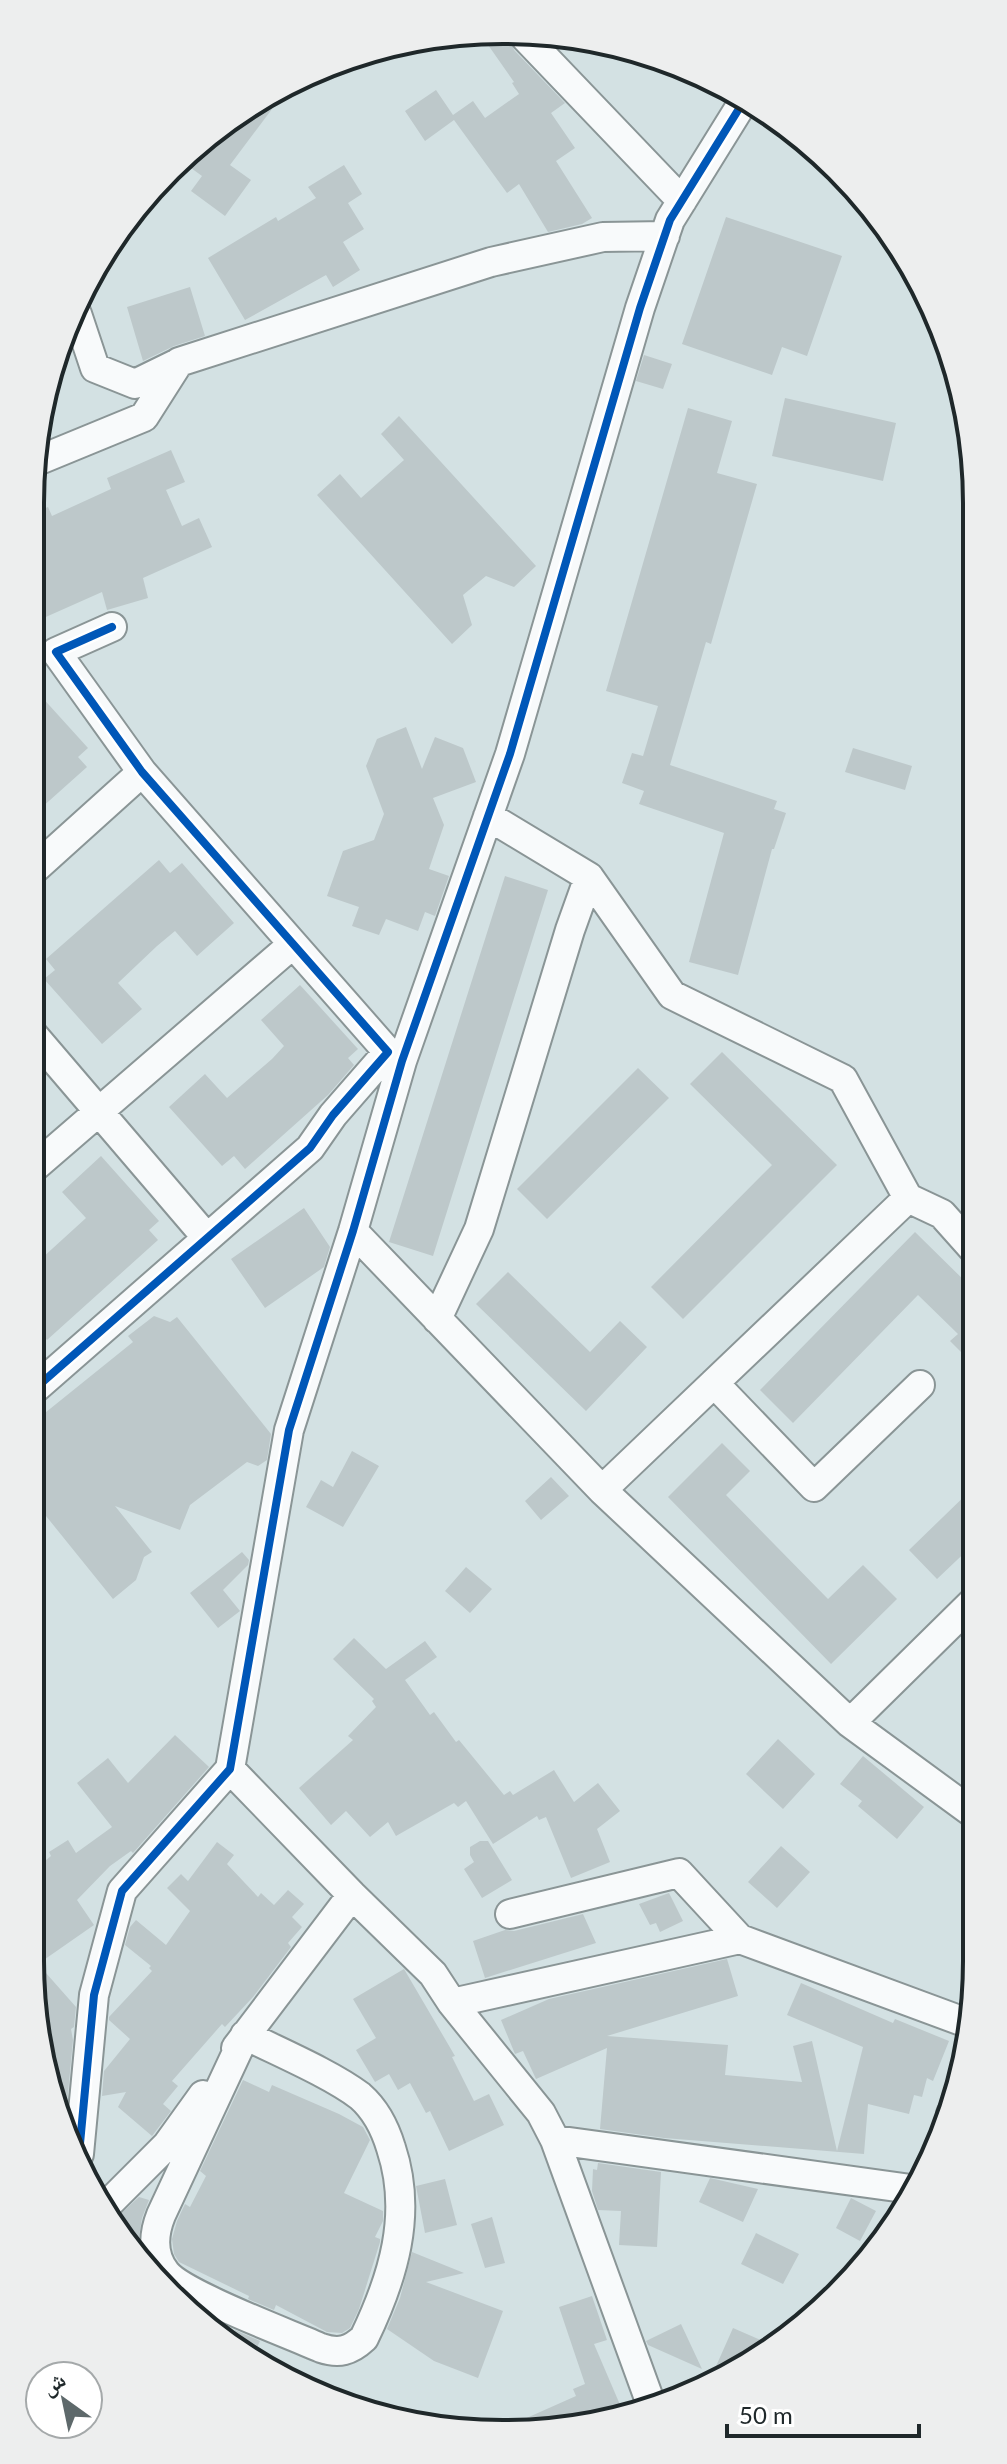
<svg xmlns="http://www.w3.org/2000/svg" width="1007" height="2464" viewBox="0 0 1007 2464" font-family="Lato,'Noto Naskh Arabic',sans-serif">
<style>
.building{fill:#bdc8ca}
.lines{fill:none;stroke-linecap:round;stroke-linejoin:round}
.minor-casing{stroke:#8a9596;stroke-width:32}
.minor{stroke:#f8fafb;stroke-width:28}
.cycleway-casing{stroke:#fff;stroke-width:13}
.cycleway{stroke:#0057b8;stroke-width:8}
.rim{fill:none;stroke:#1f282a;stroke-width:4}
</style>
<rect width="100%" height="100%" fill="#d3e1e3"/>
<!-- building -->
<path class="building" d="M479 32 510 36 514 50 565 103 551 113 575 148 556 161 592 218 582 224 548 232 519 184 507 193 454 120 425 141 405 111 436 90 453 115 473 101 485 118 519 94 512 83 514 82Z
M277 92 281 97 230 165 251 180 225 216 191 191 202 176 191 168 208 145Z
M344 165 362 194 348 203 364 229 343 242 360 270 333 287 326 275 245 320 208 258 276 217 278 221 316 198 308 187Z
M726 217 842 256 807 356 782 347 772 375 682 344Z
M190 287 205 336 174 346 143 361 127 307Z
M644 355 672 364 663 389 636 381Z
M785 398 896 423 883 481 772 456Z
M688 408 732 421 717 473 757 484 711 644 706 642 670 765 777 801 774 809 786 813 774 849H772L738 975 689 962 724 833 639 804 644 791 622 783 632 753 643 756 658 706 606 691Z
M399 416 536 566 514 587 486 576 463 595 472 625 452 644 317 495 340 474 361 498 404 460 381 434Z
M171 450 185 482 166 490 182 526 199 518 212 547 143 578 148 598 107 610 102 592 30 624V515L48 507 52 516 111 489 107 478Z
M30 684 88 748 78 757 87 767 40 809 30 798Z
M406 727 422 769 435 737 463 748 476 782 433 798 444 825 429 869 449 876 435 916 425 912 418 931 386 919 379 935 352 926 359 907 327 896 343 851 374 840 384 814 366 766 377 739Z
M853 748 912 766 905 790 845 772Z
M159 860 170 873 182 863 234 923 197 956 175 931 157 946 118 983 142 1009 102 1044 44 979 55 970 46 959Z
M505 876 548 890 433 1256 389 1242Z
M300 985 358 1049 348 1058 354 1065 328 1095 245 1169 234 1156 222 1166 169 1107 205 1074 227 1098 272 1059 284 1046 261 1020Z
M722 1052 837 1165 683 1319 651 1287 772 1165 690 1084Z
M638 1068 669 1098 547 1219 517 1189Z
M101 1156 159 1221 149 1230 158 1240 47 1340 30 1322V1269L86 1218 62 1192Z
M304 1208 330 1247 324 1267 265 1308 231 1259Z
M915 1232 975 1291V1366L950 1341 958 1334 918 1295 793 1423 760 1390Z
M508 1272 590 1352 620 1321 647 1347 586 1411 476 1304Z
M154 1316 170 1322 177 1317 271 1434 267 1460 258 1466 247 1462 190 1505 180 1530 115 1506 152 1552 144 1557 136 1580 113 1599 46 1516 30 1510V1425L133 1342 128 1336Z
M722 1443 750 1471 726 1495 828 1599 863 1565 897 1599 831 1664 668 1497Z
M352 1451 379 1466 343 1527 306 1507 321 1480 333 1487Z
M551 1477 569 1496 541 1520 525 1501Z
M976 1485V1542L937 1579 909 1550Z
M242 1552 249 1560 248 1565 223 1590 240 1611 218 1628 190 1593Z
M466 1567 492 1589 470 1613 445 1591Z
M354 1638 386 1669 425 1641 437 1657 405 1680 430 1715 434 1712 456 1742 459 1740 504 1795 510 1791 513 1795 554 1770 574 1802 598 1783 620 1811 597 1829 610 1862 571 1878 546 1817 539 1820 537 1816 493 1844 466 1801 458 1807 454 1803 396 1836 388 1822 370 1837 346 1811 331 1825 299 1788 353 1740 348 1736 376 1707 372 1701 374 1699 333 1659Z
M175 1735 209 1767 133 1853 131 1851 110 1866 77 1900 94 1925 38 1964 76 2007 74 2027 71 2029 73 2040 67 2104 56 2114 30 1960V1873L51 1856 49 1852 68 1840 76 1853 112 1827 77 1783 108 1758 128 1783Z
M778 1739 815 1774 783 1809 746 1774Z
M863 1756 924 1807 897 1839 858 1806 862 1801 840 1784Z
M480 1841H488L512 1880 482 1898 464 1869 474 1862 470 1855V1847Z
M217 1842 234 1855 227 1864 258 1897 261 1893 274 1905 288 1890 304 1904 292 1917 302 1927 288 1943 291 1947 253 1997 225 2027 222 2024 172 2081 178 2086 163 2104 171 2111 152 2136 118 2107 126 2092 102 2096 104 2071 130 2039 109 2020V2017L152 1971 149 1968 151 1966 125 1945 130 1927 136 1920 166 1945 190 1911 167 1888 181 1874 188 1881Z
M781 1846 810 1872 777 1908 748 1882Z
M669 1893 683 1921 660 1932 656 1923 650 1925 639 1904Z
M583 1914 596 1943 485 1978 473 1941 505 1930 514 1931Z
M727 1959 738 1996 607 2036 728 2045 725 2075 802 2082 793 2046 812 2041 837 2151 863 2047 787 2015 801 1983 893 2023 895 2019 949 2041 933 2081 927 2078 922 2097 914 2095 909 2114 868 2104 864 2154 664 2138 600 2129 607 2048 536 2079 523 2051 515 2054 501 2020 549 1999Z
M404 1969 455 2056 452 2057 474 2101 489 2094 504 2125 449 2151 430 2111 426 2113 410 2083 398 2090 389 2074 375 2082 356 2050 376 2038 353 1999Z
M243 2080 269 2092 272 2085 339 2114 363 2127 370 2140 344 2193 383 2211V2221L375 2237 380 2239V2242L359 2309 350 2328 342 2333 327 2332 276 2305 274 2310 248 2299 249 2296 179 2262 174 2254 172 2239 177 2221 185 2204 190 2207 206 2176 200 2171Z
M598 2163 661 2172 657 2247 619 2245 621 2211 598 2210 592 2191 593 2169 597 2170Z
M710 2178 758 2189 743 2222 699 2202Z
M445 2179 457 2225 425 2233 416 2186Z
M139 2197 149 2200 142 2218 138 2242 126 2236 116 2218Z
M851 2198 876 2211 860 2241 836 2228Z
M492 2217 505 2263 485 2268 471 2224Z
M756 2233 799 2254 783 2284 741 2264Z
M412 2252 464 2273 426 2282 503 2311 478 2378 434 2361 387 2329 400 2298Z
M592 2296 607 2340 594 2344 624 2414 595 2425 504 2428 576 2396 573 2389 585 2384 559 2307Z
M681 2324 702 2369 648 2345 646 2341Z
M733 2328 770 2344 741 2370 709 2382Z
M235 2330 260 2341 252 2358 230 2340Z"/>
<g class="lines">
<!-- minor casing -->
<g class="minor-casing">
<path id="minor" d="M526 38 682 201
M77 314 95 368 135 384 178 363
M37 461 144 417 179 362 491 262 603 237 665 236
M488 816 589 877 672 995 843 1079 908 1198
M30 873 142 772
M30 1031 207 1238
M30 1171 293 944
M353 1231 602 1490 850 1723 977 1816
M437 1319 479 1229 570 930 589 877
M714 1383 814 1487 920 1385
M30 1393 310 1148 333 1115 388 1052 142 772 56 652 112 627
M602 1490 908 1198 942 1214 975 1251
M850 1723 976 1599
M230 1769 352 1895 433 1974 452 2003 541 2113 555 2140 651 2404
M510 1914 679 1873 740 1939
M452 2003 740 1939 967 2023
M245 2035C279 2052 331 2074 360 2096 376 2110 385 2128 391 2148 413 2214 393 2278 364 2338 350 2351 339 2354 321 2348 290 2334 184 2295 166 2273 152 2256 153 2235 161 2215Z
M236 2048 352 1895
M951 2114 952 2112
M555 2140 911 2189
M79 2154 94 1995 122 1891 230 1769 289 1430 353 1231 402 1061 510 754 640 308 670 220 745 99
M108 2204 167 2145 203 2095"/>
</g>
<!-- minor -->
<use href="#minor" class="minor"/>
<!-- cycleway casing -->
<g class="cycleway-casing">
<path id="cycleway" d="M30 1393 310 1148 333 1115 388 1052 142 772 56 652 112 627
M79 2154 94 1995 122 1891 230 1769 289 1430 353 1231 402 1061 510 754 640 308 670 220 745 99"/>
</g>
<!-- cycleway -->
<use href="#cycleway" class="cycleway"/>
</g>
<!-- crop -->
<path d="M0 0H1007V2464H0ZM503 44H504A459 459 0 0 1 963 503V1961A459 459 0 0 1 504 2420H503A459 459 0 0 1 44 1961V503A459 459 0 0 1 503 44Z" fill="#edeeee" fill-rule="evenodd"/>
<path class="rim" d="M503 44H504A459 459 0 0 1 963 503V1961A459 459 0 0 1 504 2420H503A459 459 0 0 1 44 1961V503A459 459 0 0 1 503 44Z"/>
<!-- north arrow -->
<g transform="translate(64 2400) rotate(327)"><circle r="38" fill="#ffffff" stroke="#a5a9aa" stroke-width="2"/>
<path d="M0-6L14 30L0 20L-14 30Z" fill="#5e696b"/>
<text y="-12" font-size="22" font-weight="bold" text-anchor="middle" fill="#1f282a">ش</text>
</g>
<!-- scale -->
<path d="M727 2424v12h192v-12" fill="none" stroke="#1f282a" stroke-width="4"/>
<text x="739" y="2424" font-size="24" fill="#1f282a" stroke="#ffffff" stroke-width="6" paint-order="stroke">50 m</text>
</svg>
